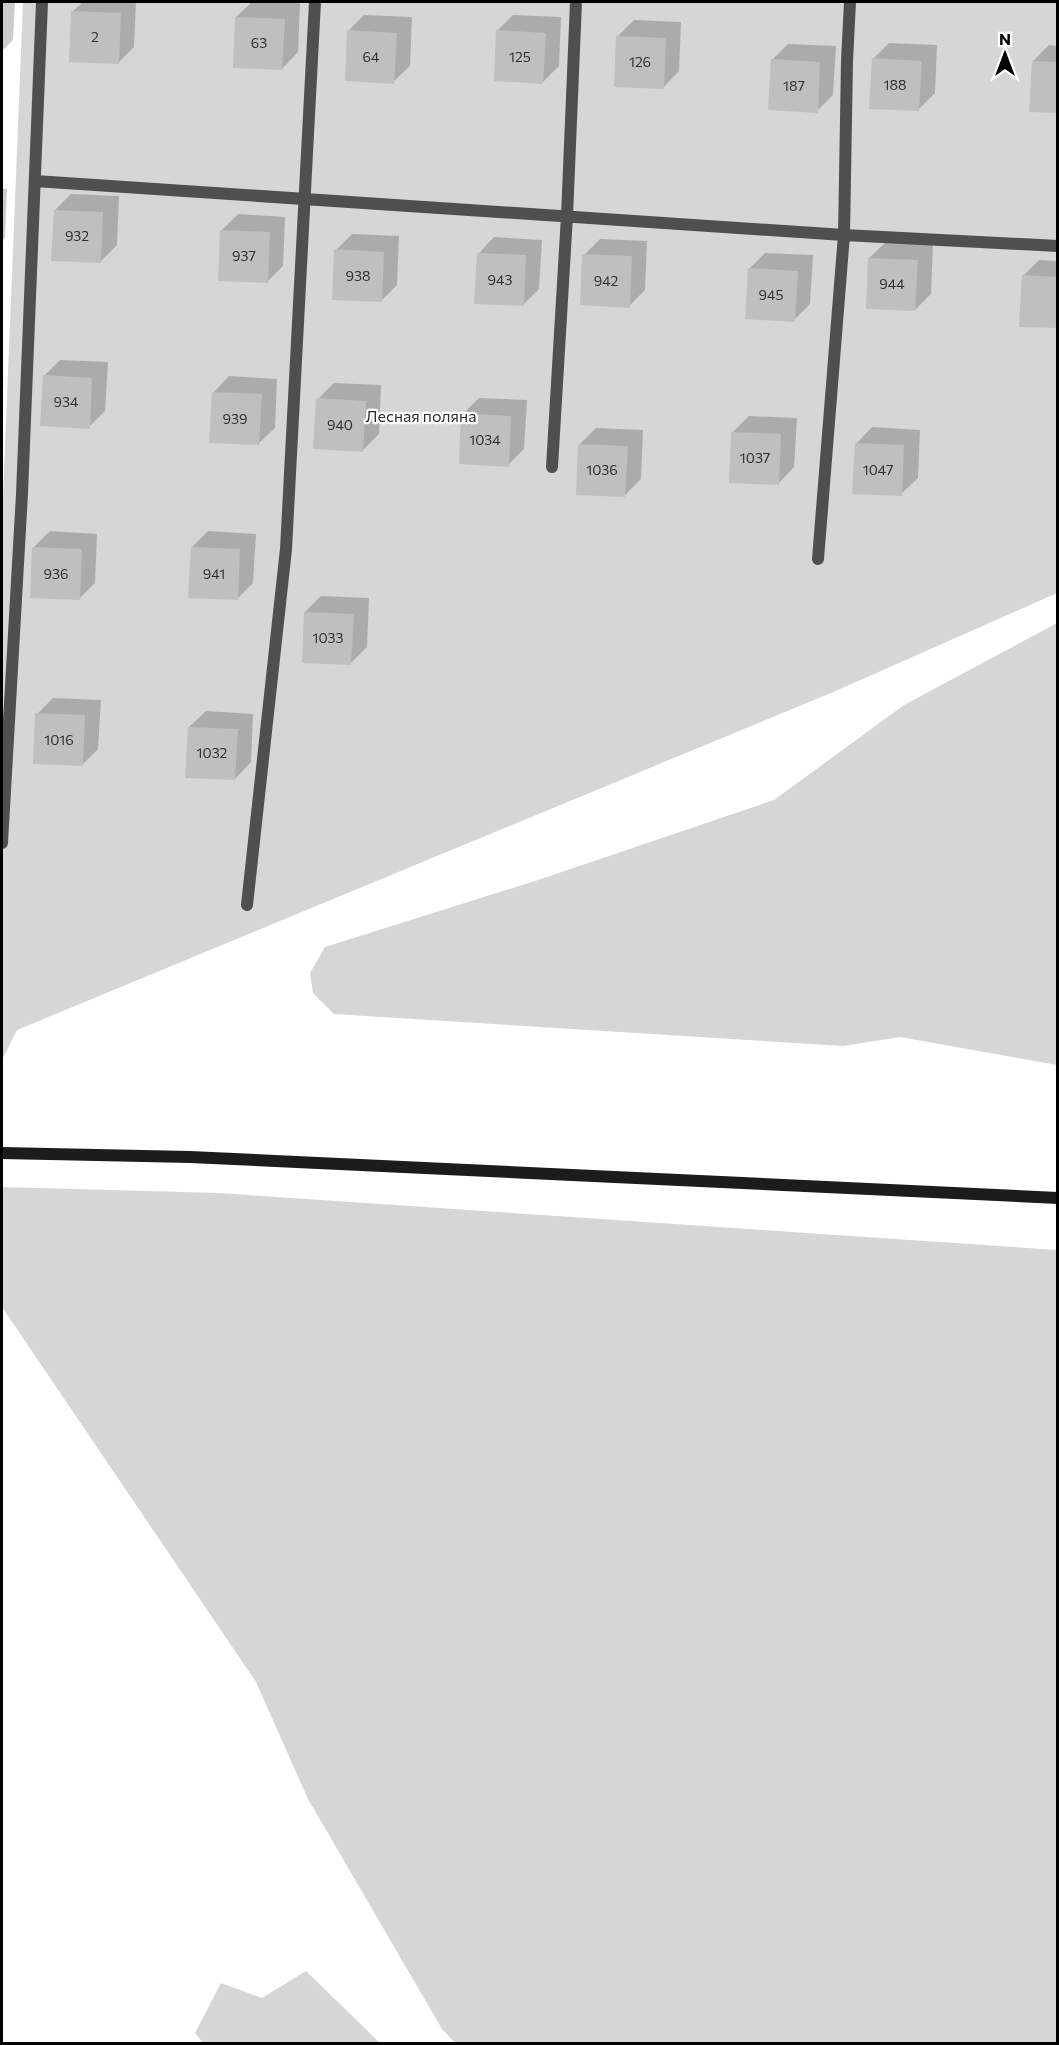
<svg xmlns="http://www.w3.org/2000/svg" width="1059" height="2045" viewBox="0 0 1059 2045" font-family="Commissioner,sans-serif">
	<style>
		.green { fill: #d6d6d6 }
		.shadow { fill: #0003 }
		.building { fill: #bfbfbf }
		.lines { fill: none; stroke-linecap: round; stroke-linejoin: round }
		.street { stroke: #4f4f4f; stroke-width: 12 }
		.secondary { stroke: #1c1c1c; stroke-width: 12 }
		.labels { text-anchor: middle; stroke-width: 4.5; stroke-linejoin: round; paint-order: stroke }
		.number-label { font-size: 14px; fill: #303030 }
		.park-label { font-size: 16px; fill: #2d2d2d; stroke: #fff }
	</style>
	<rect width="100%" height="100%" fill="#fff"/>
	<!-- green -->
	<path class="green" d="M23 2H1057V593L838 690 17 1030 2 1060V521Z
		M1057 623V1065L900 1037 843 1046 334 1014 313 993 310 973 325 947 535 881 774 800 904 705Z
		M2 1187 219 1193 1057 1250V2043H455L442 2029 308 1799 256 1682 2 1307Z
		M306 1971 380 2043H203L195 2033 221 1983 262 1998Z"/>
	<!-- shadow -->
	<path class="shadow" d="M2 2H15L13 40 2 51Z
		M83 2H136L134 47 118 63 73 11Z
		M252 2 300 3 298 52 282 69 236 17Z
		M364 15 412 17 410 66 393 82 348 31Z
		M513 15 561 17 559 66 543 82 497 31Z
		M634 20 681 22 679 71 663 88 618 36Z
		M889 43 937 45 935 93 918 110 873 59Z
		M788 44 836 46 833 95 817 111 772 60Z
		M1049 45 1058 46V111L1033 61Z
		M2 189H7L5 238 2 241Z
		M71 194 119 196 117 245 101 261 55 210Z
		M238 214 285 217 283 266 267 282 222 230Z
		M352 234 399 236 397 285 381 301 336 250Z
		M494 237 542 240 539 289 523 305 478 254Z
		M600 239 647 241 645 290 629 306 584 255Z
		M886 242 933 245 931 294 915 310 869 258Z
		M765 253 813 255 810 304 794 320 749 269Z
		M1039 260 1058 261V327L1023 276Z
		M60 360 108 362 105 411 89 427 44 376Z
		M229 376 277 379 275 428 258 444 213 393Z
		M334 383 381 385 379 434 363 450 318 399Z
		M479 398 527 400 524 449 508 465 463 414Z
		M749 416 797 418 794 467 778 484 733 432Z
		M872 427 920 430 918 478 901 494 856 444Z
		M596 428 643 430 641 479 625 495 580 444Z
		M50 531 97 534 95 583 79 599 34 547Z
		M208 531 256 534 253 583 237 599 192 547Z
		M321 596 369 598 367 647 351 663 305 612Z
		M53 698 101 700 98 749 82 765 37 714Z
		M206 711 253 714 251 762 235 779 189 727Z"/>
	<!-- building -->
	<path class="building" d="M71 11 121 13 119 64 69 62Z
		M235 17 285 19 282 70 233 68Z
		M347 30 397 33 394 84 345 81Z
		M496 30 546 33 543 84 494 81Z
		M616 36 666 38 664 89 614 87Z
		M872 58 922 61 919 111 869 109Z
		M771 59 820 62 818 113 768 110Z
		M1032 61 1058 62V113L1029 112Z
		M54 210 103 212 101 263 51 261Z
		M220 230 270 232 268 283 218 281Z
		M334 249 384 252 382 302 332 300Z
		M477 253 526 255 524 306 474 304Z
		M582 254 632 256 630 308 580 305Z
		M868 258 918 260 915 311 866 309Z
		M748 268 798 271 795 322 745 319Z
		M1022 275 1058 277V328L1019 327Z
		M43 375 92 378 90 429 40 426Z
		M212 392 262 394 259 445 209 443Z
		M316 398 366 401 363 452 313 449Z
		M461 413 511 416 509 467 459 464Z
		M731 432 781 434 779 485 729 483Z
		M855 443 904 445 902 496 852 494Z
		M578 444 628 446 625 497 576 495Z
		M32 547 82 549 80 600 30 598Z
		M191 547 240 549 238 600 188 598Z
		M304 612 354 614 351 665 302 663Z
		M35 713 85 715 83 766 33 764Z
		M188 727 238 729 235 780 185 778Z"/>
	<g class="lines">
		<!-- street -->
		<path class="street" d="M35 181 844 235 1058 246
			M552 467 567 216 576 2
			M818 559 844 235 847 61 850 2
			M2 843 22 494 42 2
			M247 905 286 549 315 2"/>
		<!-- secondary -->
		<path class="secondary" d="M2 1153 190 1157 1058 1198"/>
	</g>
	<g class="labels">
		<!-- number labels -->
		<g class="number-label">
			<text x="95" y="42">2</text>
			<text x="259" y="48">63</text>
			<text x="371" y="62">64</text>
			<text x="520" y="62">125</text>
			<text x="640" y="67">126</text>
			<text x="895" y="90">188</text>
			<text x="794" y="91">187</text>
			<text x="77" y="241">932</text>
			<text x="244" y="261">937</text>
			<text x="358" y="281">938</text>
			<text x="500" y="285">943</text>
			<text x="606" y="286">942</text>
			<text x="892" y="289">944</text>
			<text x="771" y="300">945</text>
			<text x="66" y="407">934</text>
			<text x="235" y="424">939</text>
			<text x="340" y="430">940</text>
			<text x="485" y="445">1034</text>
			<text x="755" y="463">1037</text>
			<text x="602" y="475">1036</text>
			<text x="878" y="475">1047</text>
			<text x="56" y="579">936</text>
			<text x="214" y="579">941</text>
			<text x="328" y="643">1033</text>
			<text x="59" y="745">1016</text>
			<text x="212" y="758">1032</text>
		</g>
		<!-- park labels -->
		<g class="park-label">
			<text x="421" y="422">Лесная поляна</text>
		</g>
	</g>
	<!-- border -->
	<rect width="1059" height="2045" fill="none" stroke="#000000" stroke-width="6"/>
	<!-- north arrow -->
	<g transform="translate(1005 54)" stroke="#ffffff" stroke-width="4.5" paint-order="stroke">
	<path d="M0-4.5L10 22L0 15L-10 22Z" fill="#000000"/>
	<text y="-9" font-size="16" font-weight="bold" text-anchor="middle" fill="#000000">N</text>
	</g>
</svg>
